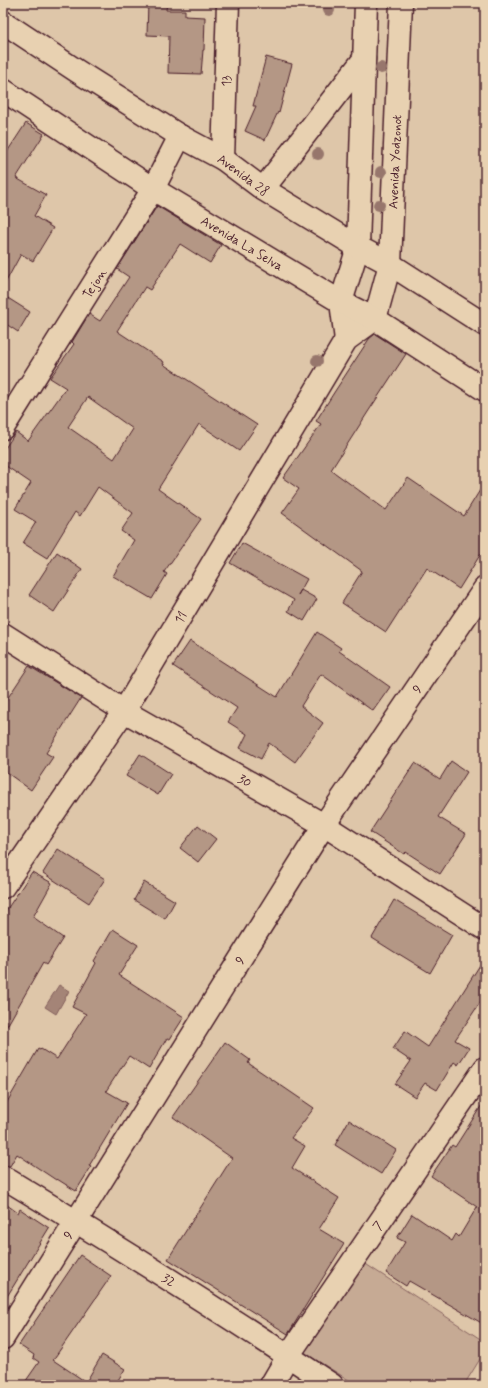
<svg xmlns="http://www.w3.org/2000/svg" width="488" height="1388" viewBox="0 0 488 1388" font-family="Mynerve,sans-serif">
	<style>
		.green { fill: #c6aa94; stroke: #886460 }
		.water { fill: #a48477; stroke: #805c59 }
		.building { fill: #b49785; stroke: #4a1f2b; fill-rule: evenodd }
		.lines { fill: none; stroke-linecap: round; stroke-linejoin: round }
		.minor-casing { stroke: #4a1f2b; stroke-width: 25 }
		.tertiary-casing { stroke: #4a1f2b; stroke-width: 25 }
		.minor { stroke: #e8d1b1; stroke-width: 22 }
		.tertiary { stroke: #e8d1b1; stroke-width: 22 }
		.tree { fill: #97766c }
		.labels { text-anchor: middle; stroke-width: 4; stroke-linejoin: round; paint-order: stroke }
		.street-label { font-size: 13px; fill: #4a1f2b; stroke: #e8d1b1 }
	</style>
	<rect width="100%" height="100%" fill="#dec6a9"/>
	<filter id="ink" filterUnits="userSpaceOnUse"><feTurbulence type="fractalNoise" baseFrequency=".025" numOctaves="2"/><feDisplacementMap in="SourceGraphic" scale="8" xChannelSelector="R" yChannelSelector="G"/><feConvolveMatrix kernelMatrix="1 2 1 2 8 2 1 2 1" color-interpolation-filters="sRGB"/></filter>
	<g filter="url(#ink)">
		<!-- green -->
		<path class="green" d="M361 1261 485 1342V1351L464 1385H357L303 1352Z"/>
		<!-- water -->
		<path class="water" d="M59 985 69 991 56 1014 45 1007Z"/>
		<!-- building -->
		<path class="building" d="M148 3H167L166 10H185V16L205 17 204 50H203L201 74 168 73 169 36 147 35Z
			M266 57 292 64 279 113 278 112 265 140 245 131 256 106H253Z
			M26 123 44 134 16 178 46 195 34 216 53 228 33 261 21 254 3 287V158Z
			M157 206 221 245 210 263 180 244 150 290 145 287 117 331 164 362 163 364 257 425 239 451 199 424 158 489 201 519 164 572 167 574 152 599 113 576 134 540 121 531 133 513 98 487 80 516 75 512 47 558 23 543 36 522 15 509 31 483 3 464V451L16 432 28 441 66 388 50 378 74 344 72 342 89 314 100 321 129 277 117 269ZM88 397 133 429 114 459 68 427Z
			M3 295 30 312 18 332 3 322Z
			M375 334 406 354 368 412 331 470 386 510 408 478 464 516 485 482V547L459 589 427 568 386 632 342 603 362 571 282 513 299 489 283 478 321 424 316 421 335 391 369 339Z
			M242 543 307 579 298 595 301 590 317 599 304 621 288 611 294 600 230 563Z
			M57 552 82 569 54 612 29 595Z
			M317 632 341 648 339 651 390 687 373 711 321 674 301 706 323 723 295 762 269 743 261 759 240 748 247 734 228 722 237 708 173 666 190 641 277 697Z
			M29 666 81 698 46 753 53 757 31 790 3 770V705Z
			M140 754 171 774 158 795 126 776Z
			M451 761 467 772 438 817 466 834 440 874 406 852 404 854 370 832 415 763 440 779Z
			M198 825 216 839 198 862 180 848Z
			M58 849 105 879 89 903 43 873Z
			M32 872 52 883 33 917 63 938 46 965 43 963 3 1033V915Z
			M144 882 175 901 165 919 134 900Z
			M394 900 452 935 430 973 399 954V955L372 938Z
			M113 929 138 945 119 975 184 1017 170 1039 167 1038 149 1069 129 1056 106 1091 127 1103 89 1166 91 1167 76 1191 57 1179 56 1180 17 1154 10 1166 3 1165V1109L38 1049 40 1050 41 1049 57 1059 86 1014 72 1007 96 963 94 961Z
			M485 957V995L455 1040 469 1048 458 1065 454 1062 437 1090 425 1083 415 1097 395 1084 411 1061 393 1049 405 1031 428 1047Z
			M225 1042 250 1060 248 1063 314 1108 291 1138 305 1146 292 1168 339 1198 319 1229 344 1244 288 1334 168 1259 232 1158 173 1117Z
			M485 1100V1325L409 1281 406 1286 386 1273 405 1242 397 1238 412 1214 452 1241 456 1234 459 1237 477 1207 431 1176 452 1145 455 1147Z
			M349 1120 396 1150 381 1174 335 1145Z
			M3 1202 18 1213 20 1209 49 1228 3 1303Z
			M80 1255 111 1276 53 1360 86 1382 102 1355 125 1369 115 1385H23L39 1362 33 1358 34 1355 19 1345Z"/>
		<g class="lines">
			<defs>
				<g id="minor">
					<path id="s1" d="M223 159 228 3"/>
					<path d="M263 189 364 59"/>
					<path d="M346 340 341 302 358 247 366 3"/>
					<path id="s2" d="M3 428 153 189 180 136"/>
					<path id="s3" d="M3 634 124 711 324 825 485 929"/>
					<path id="s4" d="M3 887 124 711 346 340 375 319 390 264 401 3"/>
					<path id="s5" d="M3 1177C114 1244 224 1313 332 1385"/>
					<path id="s6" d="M3 1338 324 825 485 588"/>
					<path id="s7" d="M271 1385 288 1356 485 1068"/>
				</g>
				<g id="tertiary">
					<path id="s8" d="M3 22 77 71 180 136 223 159 263 189 358 247 390 264 485 325"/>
					<path id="s9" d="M3 90 153 189 341 302 375 319 485 390"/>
				</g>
			</defs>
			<!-- minor casing -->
			<use href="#minor" class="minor-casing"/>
			<!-- tertiary casing -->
			<use href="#tertiary" class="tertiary-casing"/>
			<!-- minor -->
			<use href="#minor" class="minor"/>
			<!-- tertiary -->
			<use href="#tertiary" class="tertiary"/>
		</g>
		<!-- trees -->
		<g class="tree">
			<circle cx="329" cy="10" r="6"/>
			<circle cx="381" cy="68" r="6"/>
			<circle cx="318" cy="154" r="6"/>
			<circle cx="381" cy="172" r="6"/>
			<circle cx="379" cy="205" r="6"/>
			<circle cx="317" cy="361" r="6"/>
		</g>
	</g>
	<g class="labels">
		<!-- street labels -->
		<g class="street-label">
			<text dy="5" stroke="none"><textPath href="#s1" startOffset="78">13</textPath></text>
			<text dy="5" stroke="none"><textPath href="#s4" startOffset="841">Avenida Yodzonot</textPath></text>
			<text dy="5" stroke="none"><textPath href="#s8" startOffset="285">Avenida 28</textPath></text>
			<text dy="5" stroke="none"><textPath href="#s9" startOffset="284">Avenida La Selva</textPath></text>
			<text dy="5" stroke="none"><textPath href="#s2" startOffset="171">Tejon</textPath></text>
			<text dy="5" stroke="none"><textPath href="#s4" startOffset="323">11</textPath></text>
			<text dy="5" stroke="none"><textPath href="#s6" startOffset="770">9</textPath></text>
			<text dy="5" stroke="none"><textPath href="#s3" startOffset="283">30</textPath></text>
			<text dy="5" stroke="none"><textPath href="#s6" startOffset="446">9</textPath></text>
			<text dy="5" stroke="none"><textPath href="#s7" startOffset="192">7</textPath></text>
			<text dy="5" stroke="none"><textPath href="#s6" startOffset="122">9</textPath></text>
			<text dy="5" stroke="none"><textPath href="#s5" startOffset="195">32</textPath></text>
		</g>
	</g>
	<!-- margin -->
	<rect width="488" height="1388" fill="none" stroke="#e8d1b1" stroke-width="16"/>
	<rect x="8" y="8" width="472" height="1372" fill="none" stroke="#4a1f2b" stroke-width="1.5" filter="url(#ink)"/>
</svg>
